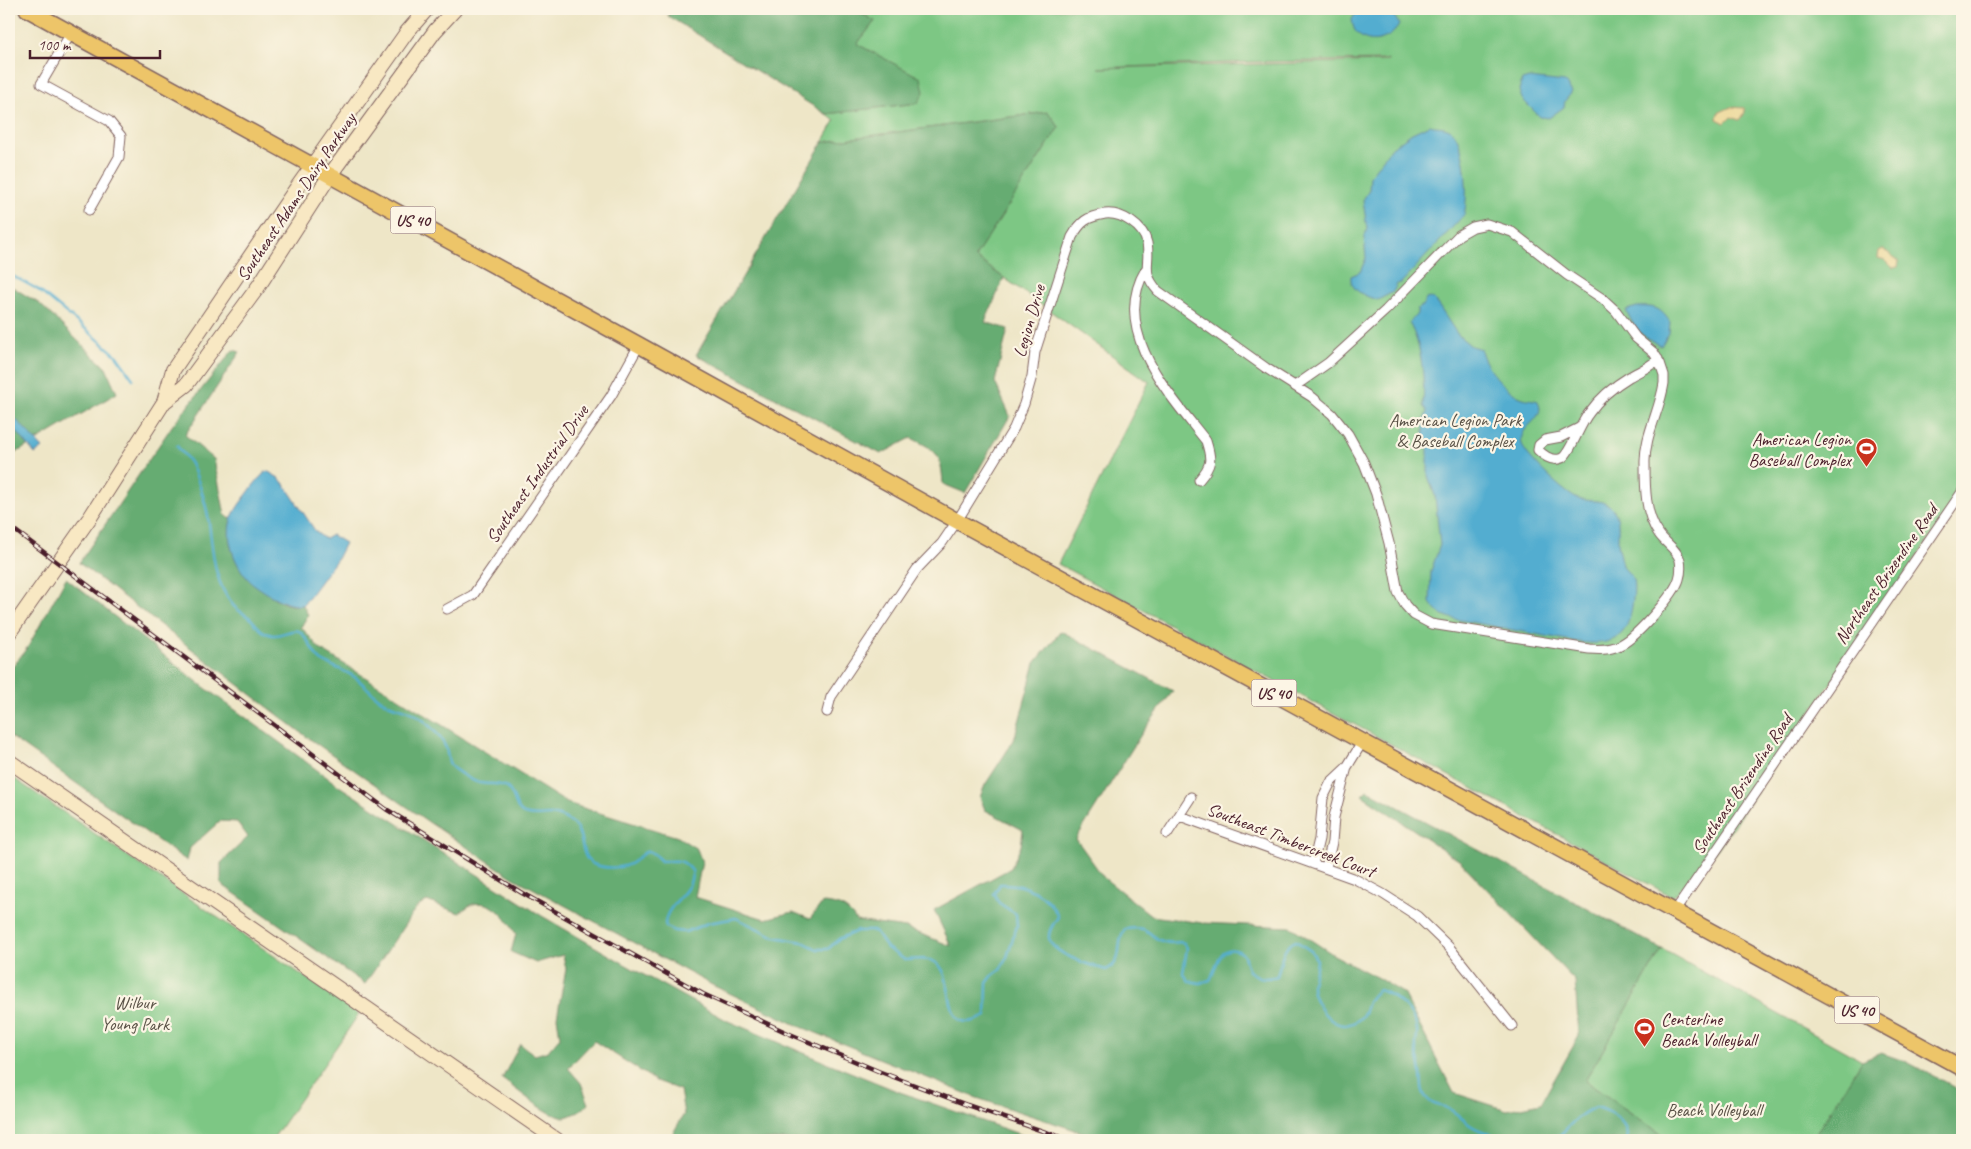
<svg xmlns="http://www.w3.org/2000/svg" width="1971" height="1149" viewBox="0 0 1971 1149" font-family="Caveat,sans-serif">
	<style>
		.green { fill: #7dc784; stroke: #647358; fill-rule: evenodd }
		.forest { fill: #66ac72; stroke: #58664e }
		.sand { fill: #eeda9e; stroke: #9c7c64 }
		.water { fill: #52add0; stroke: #4e667e }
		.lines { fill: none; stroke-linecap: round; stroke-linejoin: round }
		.stream { stroke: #52add0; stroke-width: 2.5 }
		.minor-casing { stroke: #836562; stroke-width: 11 }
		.secondary-casing { stroke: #836562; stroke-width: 16 }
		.primary-casing { stroke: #836562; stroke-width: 18 }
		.minor { stroke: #fff; stroke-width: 9 }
		.secondary { stroke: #f8e8c3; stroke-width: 14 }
		.primary { stroke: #edc569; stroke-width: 15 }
		.rail-casing { stroke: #4a1f2b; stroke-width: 4.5 }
		.rail { stroke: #fcf5e5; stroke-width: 2.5; stroke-dasharray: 8; stroke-linecap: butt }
		.labels { text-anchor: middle; stroke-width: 4.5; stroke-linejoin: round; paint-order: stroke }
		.shield { fill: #fcf5e5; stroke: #7f5f63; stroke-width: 1 }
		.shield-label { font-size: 16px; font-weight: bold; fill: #4a1f2b }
		.street-label { font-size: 18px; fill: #4a1f2b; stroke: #fcf5e5 }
		.park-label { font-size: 18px; fill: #595146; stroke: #fcf5e5 }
		.poi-label { font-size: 18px; fill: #4a1f2b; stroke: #fcf5e5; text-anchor: end }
	</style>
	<rect width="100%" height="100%" fill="#fcf5e5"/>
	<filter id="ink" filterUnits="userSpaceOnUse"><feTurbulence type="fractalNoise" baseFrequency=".02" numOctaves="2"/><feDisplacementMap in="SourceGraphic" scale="10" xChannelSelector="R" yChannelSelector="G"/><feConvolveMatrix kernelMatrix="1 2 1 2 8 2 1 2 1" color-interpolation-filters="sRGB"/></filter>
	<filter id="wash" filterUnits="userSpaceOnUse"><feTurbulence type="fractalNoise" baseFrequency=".0096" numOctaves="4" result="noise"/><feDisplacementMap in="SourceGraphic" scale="20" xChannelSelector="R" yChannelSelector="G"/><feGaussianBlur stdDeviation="1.12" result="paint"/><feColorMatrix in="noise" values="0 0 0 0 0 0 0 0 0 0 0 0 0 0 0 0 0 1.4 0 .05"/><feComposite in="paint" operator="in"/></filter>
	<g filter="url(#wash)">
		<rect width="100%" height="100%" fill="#eee6c7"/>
		<!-- green -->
		<path class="green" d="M853 9H1962V491L1717 850 1673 897 1058 564 1149 382 975 257 1059 127 1048 112 823 142 835 121 826 114 918 103 920 78 857 44 875 21ZM1388 60V61L1098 68 1252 62Z
			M9 775 359 1014 272 1140H9Z
			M1662 949 1862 1061 1812 1140H1674L1667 1138 1585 1081Z"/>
		<!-- forest -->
		<path class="forest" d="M669 9H853L875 21 857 44 921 78 924 92 918 103 826 114 668 16Z
			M1048 112 1059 127 975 257 1004 278 985 322 1008 329 995 382 1010 416 965 493 943 484C941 454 938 451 911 438L881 454 696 355 823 142Z
			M9 285 40 304 106 368 117 393 9 457Z
			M233 350 240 352 185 435 214 459 225 515 231 519C230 529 229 540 232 550 234 556 240 561 244 566 258 583 277 610 303 605L308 615 301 627 320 649 567 803 678 837 697 849 702 862 695 897 765 919 793 912 810 919 822 903C837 904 848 907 856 921L906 928 951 946 934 910 1011 868 1021 846 1023 830 985 810 980 797 985 785 1014 740 1035 663 1061 631 1173 691 1142 733 1076 839 1104 878 1152 916 1203 923 1291 927 1334 955 1378 978 1403 993 1454 1093 1507 1110 1541 1103 1579 1036 1575 981 1460 861 1362 795 1367 790 1662 949 1585 1081 1667 1138 1674 1140H1106L977 1098 799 1026 712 985 512 877 430 823 307 737 79 563 172 426Z
			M66 578 204 687 339 786 542 916 635 970 728 1021 811 1056 897 1091 1036 1140H669L684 1114 680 1090 656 1081 594 1041 568 1068 581 1083 589 1104C582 1109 574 1115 565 1117 552 1120 514 1087 502 1079L520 1044 535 1055 548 1051 560 1037 557 1017 566 969 563 955 536 963 511 952 516 934C507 919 494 899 473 904 468 906 463 910 459 913L427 901 416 908 365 984 221 884V863L248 837 237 822 220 821 190 848 187 861 9 736V672L29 645Z
			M1881 1053 1907 1062 1962 1091V1140H1812L1862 1061Z"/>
		<!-- sand -->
		<path class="sand" d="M1731 107 1744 108 1745 112 1741 119 1739 120 1731 117 1725 123 1717 119 1718 113Z
			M1883 249 1899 261 1898 267 1893 268 1885 260 1878 258 1879 251Z"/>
		<!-- water -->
		<path class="water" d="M1359 9C1374 8 1393 7 1399 25 1387 47 1353 46 1352 19Z
			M1529 78 1565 82 1572 92 1565 101 1564 107 1549 118 1540 117 1522 99 1519 90 1522 80Z
			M1429 125C1436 127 1446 125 1452 131 1466 144 1469 197 1464 215L1401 283 1397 284 1393 292 1378 300C1366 297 1349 290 1351 276L1360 272 1366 258 1364 238 1367 229 1363 200 1369 190 1370 176 1392 147 1412 133Z
			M1430 298 1434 299 1458 335 1471 346 1481 349C1482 364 1508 394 1523 398 1528 400 1533 399 1538 401 1548 422 1514 425 1523 447 1529 459 1565 494 1578 499 1588 502 1605 498 1613 509 1622 521 1616 536 1619 549 1621 555 1622 563 1624 568 1627 572 1632 575 1633 580 1635 588 1633 599 1632 607 1627 641 1609 646 1578 642L1454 619 1440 614 1430 603 1431 571 1440 545 1435 496 1428 476V445L1424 434V422L1427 411 1423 406C1425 382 1422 344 1409 323L1417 314V309L1423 305 1426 299Z
			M1637 307C1654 306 1660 307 1670 322L1669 333 1661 346C1640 335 1636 331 1626 310Z
			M9 412 43 448 35 454 9 422Z
			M267 471 279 478 285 485 316 532 325 539 332 535 345 543 337 559 303 605C291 607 279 600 268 594 261 589 252 584 247 578 234 563 224 536 232 517 236 508 241 502 247 494 253 486 258 478 267 471Z"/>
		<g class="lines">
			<!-- stream -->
			<path class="stream" d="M9 274 37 289 87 330 116 355 133 379
				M177 446C181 452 188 458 191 464 197 476 204 498 207 511 213 542 211 578 232 604 237 611 244 613 250 618 257 625 262 634 273 635 281 636 293 628 299 631 308 636 312 654 322 661 333 667 345 670 356 678 366 686 376 698 388 704 397 708 407 709 416 715 427 722 441 736 446 748 448 755 447 764 454 769 461 774 471 781 480 783 488 785 498 782 506 787 516 793 513 809 524 814 543 821 552 806 574 825 585 835 579 857 593 864 604 869 624 869 633 862 639 858 640 854 648 851L654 854 661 861C677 862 681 856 693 872 691 877 691 883 688 887 681 899 661 913 666 927L674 931 685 932 708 923 736 918 775 937 803 942 817 949H828L839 939 857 931H875L887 948 905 960C915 960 926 957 935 962 959 975 937 1042 986 1016L987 983 993 975 1000 970 1007 957 1017 926 1016 914 999 903 994 894 1000 884C1024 883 1049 894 1058 917 1054 923 1048 930 1049 938 1051 954 1092 966 1106 970 1126 961 1114 944 1125 929 1155 925 1145 937 1165 942 1172 944 1178 941 1184 943L1187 948 1183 973 1189 981 1200 983 1210 980C1216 970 1218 946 1235 950 1239 951 1242 952 1244 956 1246 961 1246 966 1249 971 1259 978 1265 980 1277 976 1281 964 1282 945 1296 941L1311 951 1317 960C1317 969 1312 977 1312 986 1312 992 1315 999 1318 1004 1327 1020 1341 1032 1358 1020 1369 1013 1363 1000 1379 990 1395 995 1415 1012 1417 1030 1418 1036 1415 1042 1416 1049 1417 1057 1421 1066 1421 1075 1422 1084 1421 1093 1428 1100 1433 1106 1442 1105 1449 1109 1457 1113 1463 1120 1470 1125 1482 1133 1496 1135 1509 1140
				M1554 1140C1568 1129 1579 1112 1597 1107 1616 1114 1625 1119 1628 1140"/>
		</g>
	</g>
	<g filter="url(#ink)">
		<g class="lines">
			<defs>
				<path id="minor" d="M71 33 41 84 109 121 121 136 119 157 89 210
					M1146 269C1109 330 1170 395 1206 441 1212 460 1212 465 1199 480
					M1579 428 1561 437 1545 440 1539 445 1538 450C1544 456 1553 462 1562 458 1570 454 1581 422 1589 413 1599 399 1614 386 1629 377 1639 371 1649 368 1658 359
					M447 609 473 595 611 396 639 345
					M827 712 831 697 917 569 942 543 957 521 1014 428 1024 404 1032 376 1035 352 1072 237C1081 221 1087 217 1105 214 1122 212 1144 227 1147 243 1151 264 1140 271 1158 291L1266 368 1312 397 1332 414 1348 434 1364 463 1376 494 1389 543 1398 592 1405 605 1414 615 1431 624 1589 649C1601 650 1612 650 1622 644 1636 637 1675 594 1679 579 1681 573 1681 566 1680 560 1677 549 1665 543 1659 534 1645 515 1645 487 1645 464 1644 436 1660 411 1664 383V375L1660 363 1654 353 1636 338 1616 311 1603 299 1567 275 1512 232 1487 224 1473 227 1459 235 1386 310 1328 363 1295 386
					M1180 816 1355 879 1383 894 1417 916 1449 947 1512 1026
					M1167 834 1191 797
					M1313 864 1319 839 1323 798 1331 782 1347 767 1363 741
					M1326 868 1332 842 1334 817 1347 767
					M1675 911 1962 492"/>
				<path id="secondary" d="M164 402 186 385 258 287 330 175 435 31 455 9
					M9 633 91 516 164 402 173 370 298 186 407 32 427 9
					M9 761 557 1140"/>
				<path id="primary" d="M27 9 639 345 957 521 1962 1068"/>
			</defs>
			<!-- minor casing -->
			<use href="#minor" class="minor-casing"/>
			<!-- secondary casing -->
			<use href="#secondary" class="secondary-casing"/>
			<!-- primary casing -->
			<use href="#primary" class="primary-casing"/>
			<!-- minor -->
			<use href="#minor" class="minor"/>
			<!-- secondary -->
			<use href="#secondary" class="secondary"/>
			<!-- primary -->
			<use href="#primary" class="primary"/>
			<defs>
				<path id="rail" d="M9 526 386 809 522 893 703 994 790 1034 878 1071 967 1105 1069 1140"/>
			</defs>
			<!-- rail casing -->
			<use href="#rail" class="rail-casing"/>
			<!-- rail -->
			<use href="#rail" class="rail"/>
		</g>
	</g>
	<!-- icons -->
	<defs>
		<symbol id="stadium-pin" viewBox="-11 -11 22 30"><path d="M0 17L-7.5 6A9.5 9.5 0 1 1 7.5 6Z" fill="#c8321e" stroke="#fcf5e5"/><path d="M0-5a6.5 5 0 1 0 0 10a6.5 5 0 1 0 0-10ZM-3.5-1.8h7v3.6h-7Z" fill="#fff"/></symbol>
	</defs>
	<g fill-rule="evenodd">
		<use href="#stadium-pin" x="1854" y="436" width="25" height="34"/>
		<use href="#stadium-pin" x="1632" y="1016" width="25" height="34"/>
	</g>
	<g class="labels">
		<!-- shield labels -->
		<g class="shield">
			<rect x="390.5" y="206.5" width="45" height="27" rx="4"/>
			<rect x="1251.5" y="679.5" width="45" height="27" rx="4"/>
			<rect x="1834.5" y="996.5" width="45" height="27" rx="4"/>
		</g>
		<g class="shield-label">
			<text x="413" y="226">US 40</text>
			<text x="1274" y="699">US 40</text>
			<text x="1857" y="1016">US 40</text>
		</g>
		<!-- street labels -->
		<g class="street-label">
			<text transform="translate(296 197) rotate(-56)" y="6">Southeast Adams Dairy Parkway</text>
			<text transform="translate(1029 321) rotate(-74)" y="6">Legion Drive</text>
			<text transform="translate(537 474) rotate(-55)" y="6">Southeast Industrial Drive</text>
			<text transform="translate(1886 574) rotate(-55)" y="6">Northeast Brizendine Road</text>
			<text transform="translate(1742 784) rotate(-56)" y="6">Southeast Brizendine Road</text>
			<text transform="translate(1291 840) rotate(21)" y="6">Southeast Timbercreek Court</text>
		</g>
		<!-- park labels -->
		<g class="park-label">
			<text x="1455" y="426">American Legion Park<tspan x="1455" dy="21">&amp; Baseball Complex</tspan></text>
			<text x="135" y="1009">Wilbur<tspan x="135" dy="21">Young Park</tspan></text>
			<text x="1714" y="1116">Beach Volleyball</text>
		</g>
		<!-- poi labels -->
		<g class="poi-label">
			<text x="1851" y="445">American Legion<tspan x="1851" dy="21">Baseball Complex</tspan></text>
			<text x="1661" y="1025" text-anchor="start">Centerline<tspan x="1661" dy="21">Beach Volleyball</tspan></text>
		</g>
	</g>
	<!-- margin -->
	<rect width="1971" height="1149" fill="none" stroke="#fcf5e5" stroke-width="30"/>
	<!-- scale -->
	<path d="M30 50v8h130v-8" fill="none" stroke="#4a1f2b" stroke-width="2.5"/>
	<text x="38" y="50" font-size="15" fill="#4a1f2b" stroke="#fcf5e5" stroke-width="4" paint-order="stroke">100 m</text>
</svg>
